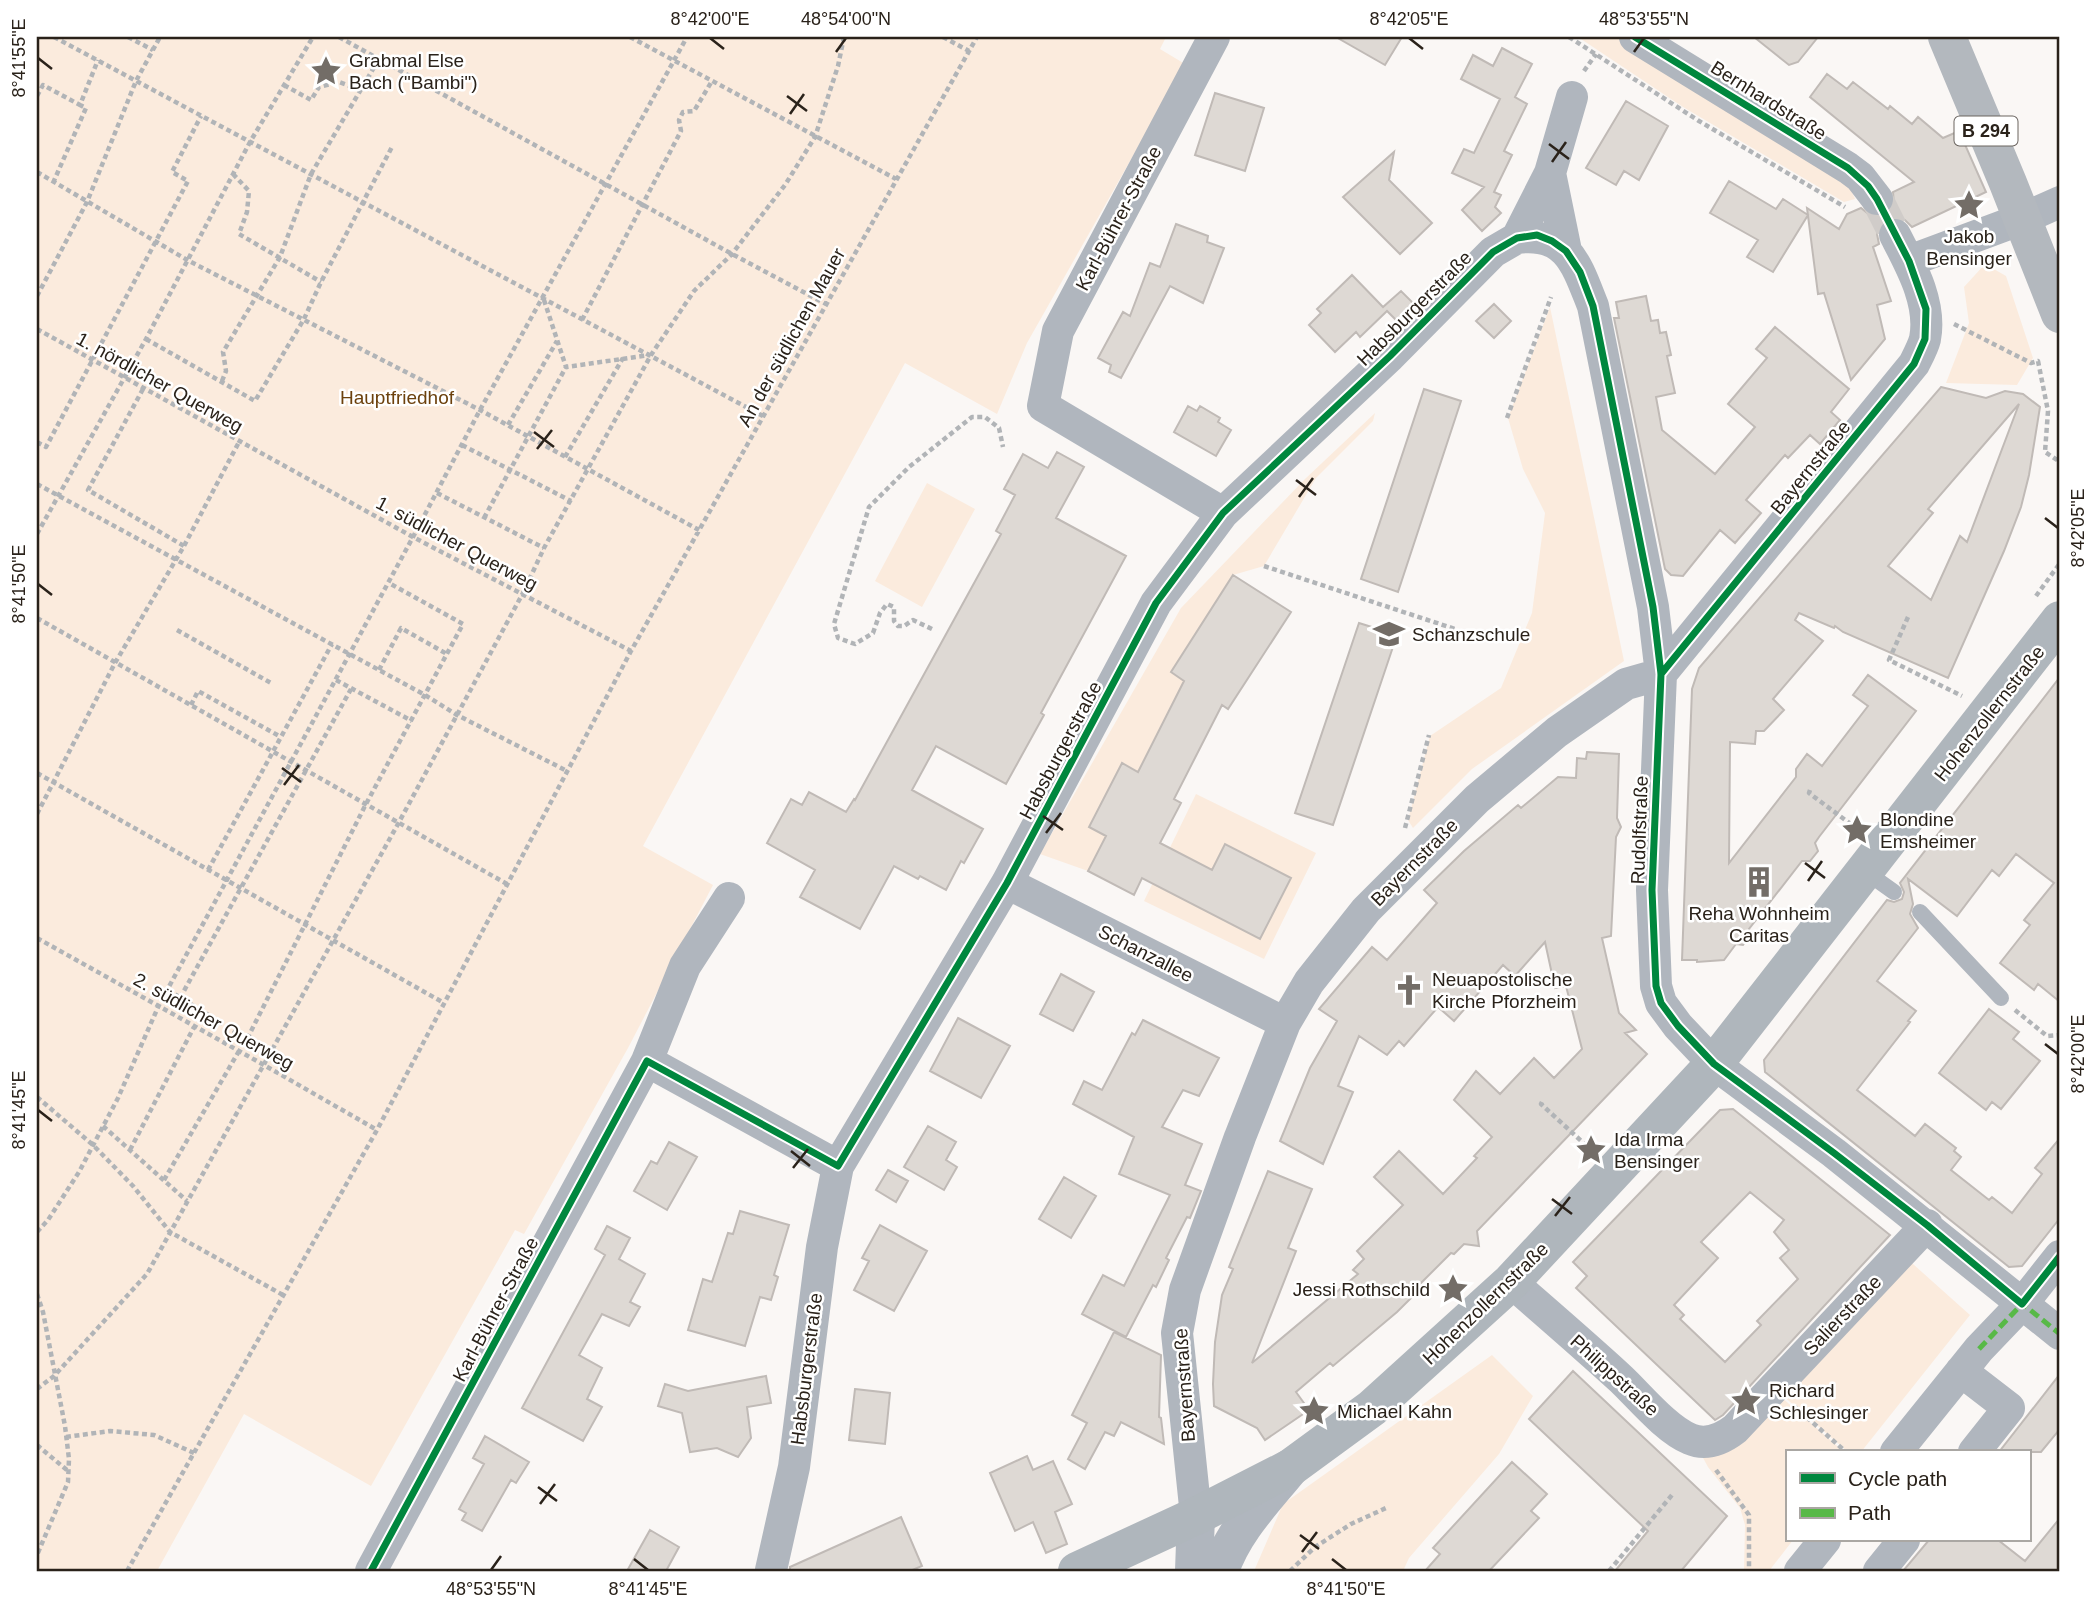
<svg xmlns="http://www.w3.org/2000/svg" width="2097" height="1608" viewBox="0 0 2097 1608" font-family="Helvetica,sans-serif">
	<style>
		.green { fill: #fbebdd }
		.building { fill: #ded9d4; stroke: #c0bab6; stroke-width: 2; fill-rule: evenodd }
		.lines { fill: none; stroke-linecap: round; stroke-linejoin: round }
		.minor-tunnel { stroke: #d0ccc9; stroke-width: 32; stroke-dasharray: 32 16; stroke-linecap: butt }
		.path { stroke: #b1b4b7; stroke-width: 4.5; stroke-dasharray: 5 3.5; stroke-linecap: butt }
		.service { stroke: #b0b6be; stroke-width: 16 }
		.minor { stroke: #b0b6be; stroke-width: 32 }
		.tertiary { stroke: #b0b6be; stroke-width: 38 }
		.secondary { stroke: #afb6bc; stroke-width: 38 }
		.primary { stroke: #b3b8be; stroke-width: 38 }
		.quiet { stroke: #58b947; stroke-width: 5; stroke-dasharray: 10 5; stroke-linecap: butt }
		.cycleway-casing { stroke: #fff; stroke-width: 11 }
		.cycleway { stroke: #00873e; stroke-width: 7 }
		.ticks { fill: none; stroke: #2a221a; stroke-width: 2.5 }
		.labels { text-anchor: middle; stroke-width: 5; stroke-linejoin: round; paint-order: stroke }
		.shield { fill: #fff; stroke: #6a645f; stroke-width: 2 }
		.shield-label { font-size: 18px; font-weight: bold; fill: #2a221a }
		.poi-label { font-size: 19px; fill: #2a221a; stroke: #fff; text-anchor: start }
		.street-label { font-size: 19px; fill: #2a221a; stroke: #fff }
		.park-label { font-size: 19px; fill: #6c410d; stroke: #fff }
		.neatline { fill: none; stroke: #2a221a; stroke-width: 2.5 }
		.ticks-label { font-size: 18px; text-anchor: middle; fill: #2a221a }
	</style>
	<rect width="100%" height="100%" fill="#faf7f5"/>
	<!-- green -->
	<path class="green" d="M37 37H1166L1160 49 1185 64 1027 343 997 414 905 363 643 846 713 885 628 1048 524 1234 515 1230 371 1486 244 1414 157 1571H37Z
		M1578 37H1619L1854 183 1851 190 1855 199 1844 202 1683 107Z
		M1985 264 2006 276 2033 358 2017 385 1946 383 1969 323 1964 287Z
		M1550 307 1624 661 1472 769 1413 828 1408 820 1430 736 1501 688 1532 613 1545 513 1523 469 1508 418Z
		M1375 413 1373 421 1316 478 1264 566 1233 575 1171 672 1190 685 1138 772 1121 764 1089 827 1106 836 1088 871 1040 854 1181 608 1305 479Z
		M927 483 975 509 922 607 875 581Z
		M1196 794 1316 853 1264 959 1144 901Z
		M1904 1256 1970 1315 1861 1452H1848L1775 1389Z
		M1492 1355 1533 1396 1499 1454 1409 1558 1403 1571H1254L1283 1504Z
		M1773 1390 1844 1452H1787V1540H1793L1769 1571H1744L1745 1525 1740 1508 1708 1467 1695 1443Z"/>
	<!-- building -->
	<path class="building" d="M1336 37H1402L1385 65Z
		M1754 37H1818L1798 62 1789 65Z
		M1502 48 1532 64 1515 97 1527 104 1504 151 1512 155 1494 192 1501 195 1495 207 1501 213 1482 231 1462 210 1484 187 1452 173 1464 149 1474 153 1500 99 1461 79 1473 55 1493 66Z
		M1827 74 1847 89 1853 82 1888 109 1890 106 1912 124 1918 117 1943 138 1959 131 1986 192 1912 227 1905 220 1897 217 1887 218 1880 225 1877 234 1879 244 1873 247 1891 301 1877 305 1885 339 1851 380 1824 293 1818 294 1807 208 1839 229 1847 214 1861 208 1871 216 1880 217 1888 214 1894 205 1893 192 1914 182 1810 97Z
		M1215 93 1264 108 1245 171 1195 155Z
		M1626 101 1668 126 1639 180 1624 171 1616 185 1586 168Z
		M1394 152 1389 180 1432 223 1400 254 1343 197Z
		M1729 181 1776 209 1783 199 1808 215 1773 272 1747 257 1758 240 1710 213Z
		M1176 224 1208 236 1207 242 1224 248 1203 303 1170 286 1121 378 1109 372 1111 365 1098 358 1123 312 1130 316 1150 263 1160 267Z
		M1352 275 1383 307 1401 291 1415 305 1398 322 1387 311 1360 337 1356 332 1335 352 1309 325 1321 313 1317 309Z
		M1646 296 1651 321 1658 320 1660 333 1666 332 1671 355 1667 356 1675 393 1656 397 1662 430 1715 474 1755 427 1728 404 1767 358 1756 349 1775 327 1849 389 1831 412 1840 420 1820 444 1810 435 1788 458 1785 455 1746 500 1761 513 1735 543 1720 530 1683 576 1671 575 1665 569 1614 318H1619L1616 302Z
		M1494 304 1511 321 1494 338 1476 321Z
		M1941 387 1986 398 2005 391 2023 394 2040 407 2029 475 2021 507 2004 551 1948 678 1843 632 1835 626 1834 628 1799 613 1795 620 1823 641 1773 699 1784 710 1764 731H1756L1755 744 1730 742 1729 863 1796 777V769L1807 754 1822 766 1868 706 1853 695 1868 675 1916 711 1819 837 1815 843 1818 851 1810 861H1802L1749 929 1751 935 1743 945 1736 944 1724 960 1697 962V960H1682L1692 689 1699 668ZM2019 404 1967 542 1960 536 1931 600 1888 566 1933 513 1928 509Z
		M1424 389 1461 401 1398 592 1361 579Z
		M1188 406 1197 411 1200 406 1220 418 1218 422 1231 430 1216 456 1174 432Z
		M1057 452 1084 467 1056 518 1126 556 1041 713 1044 715 1006 784 936 746 912 790 983 829 964 863 961 861 946 890 920 876 918 879 894 866 860 929 800 897 815 870 767 843 791 799 802 805 809 792 846 812 854 799 855 800 1001 534 996 531 1015 495 1004 489 1023 454 1048 468Z
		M1233 575 1291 612 1228 709 1222 705 1174 799 1181 803 1160 843 1212 870 1225 844 1291 878 1260 939 1142 878 1134 895 1088 871 1106 836 1089 827 1122 763 1138 772 1184 681 1171 672Z
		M1359 623 1397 635 1333 825 1295 813Z
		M2060 677V1002L2038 984 2034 990 2000 963 2030 925 2024 920 2054 883 2016 854 1999 876 1992 870 1957 916 1908 879 1913 904 1910 914 1918 928 1877 981 1916 1011 1908 1021 1910 1022 1857 1090 1915 1136 1925 1124 1956 1148 1954 1151 1961 1157 1951 1170 1989 1200 1992 1197 2012 1213 2042 1174 2035 1168 2060 1138V1218L2022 1266 2009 1267 1765 1072 1764 1060 1887 900 1894 902 1902 899 1904 892 1900 883Z
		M1587 752 1619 754 1617 818 1621 827 1616 837 1611 936 1602 938 1619 1013 1636 1030 1625 1033 1647 1054 1477 1231 1479 1246 1464 1244 1454 1254 1451 1253 1417 1287 1419 1290 1397 1312 1333 1366 1330 1363 1296 1392 1309 1410 1265 1440 1257 1428 1214 1406 1213 1384 1215 1342 1222 1295 1233 1269 1229 1267 1268 1171 1312 1189 1288 1248 1296 1251 1252 1363 1358 1274 1353 1270 1364 1259 1357 1251 1403 1205 1374 1177 1399 1151 1443 1194 1477 1158 1474 1156 1492 1137 1454 1100 1476 1071 1500 1094 1534 1058 1554 1078 1582 1049 1566 986 1555 988 1545 942 1515 976 1503 965 1454 1021 1438 1007 1404 1046 1399 1041 1387 1055 1359 1036 1338 1086 1353 1092 1323 1164 1280 1141 1310 1068 1337 1021 1319 1009 1372 947 1387 960 1437 903 1424 890 1464 851 1518 805 1521 808 1558 777 1576 778 1577 758 1586 759Z
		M1061 974 1094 992 1073 1031 1040 1014Z
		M1989 1009 2019 1032 2013 1039 2040 1061 2001 1109 1992 1102 1986 1110 1939 1073Z
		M958 1018 1010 1046 981 1098 930 1071Z
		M1143 1020 1219 1058 1199 1096 1183 1090 1162 1127 1202 1144 1185 1185 1201 1191 1190 1218 1187 1217 1166 1258 1169 1260 1156 1287 1153 1285 1126 1337 1082 1314 1103 1275 1124 1286 1170 1195 1119 1174 1134 1137 1073 1104 1084 1081 1102 1090 1132 1033 1135 1035Z
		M1733 1109 1890 1235 1723 1415 1715 1420 1576 1288 1587 1276 1573 1262 1720 1110ZM1750 1192 1784 1220 1774 1232 1789 1250 1780 1258 1798 1279 1757 1321 1761 1325 1725 1362 1680 1319 1684 1315 1674 1305 1718 1258 1701 1242Z
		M928 1126 956 1142 946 1160 957 1167 944 1190 904 1167Z
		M669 1142 697 1157 667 1210 634 1191 651 1161 657 1164Z
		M888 1170 908 1181 896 1202 876 1190Z
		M1064 1177 1096 1196 1071 1238 1039 1219Z
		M740 1211 789 1225 774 1275 778 1277 771 1300 760 1297 745 1346 688 1330 703 1279 712 1282 728 1233 733 1234Z
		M880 1225 927 1251 894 1311 854 1290 869 1261 862 1258Z
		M607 1226 630 1238 619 1259 645 1274 630 1302 640 1307 629 1326 602 1314 579 1355 602 1368 587 1399 602 1407 583 1441 522 1408 605 1255 595 1249Z
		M1114 1332 1161 1355 1159 1417 1161 1418 1164 1444 1121 1422 1114 1436 1105 1432 1085 1469 1068 1459 1087 1423 1072 1415Z
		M1573 1371 1727 1516 1681 1571H1615L1648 1531 1529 1419Z
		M2060 1374V1429L2041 1452H1999Z
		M766 1376 771 1403 747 1407 751 1438 738 1457 717 1448 690 1452 682 1413 658 1406 665 1384 688 1391Z
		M855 1389 890 1393 885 1444 849 1440Z
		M485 1436 529 1462 516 1483 511 1480 482 1531 462 1520 466 1513 459 1509 484 1464 473 1458Z
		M1027 1456 1033 1470 1053 1461 1072 1504 1055 1512 1067 1544 1046 1553 1033 1522 1015 1531 990 1473Z
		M1512 1462 1547 1494 1531 1511 1539 1518 1489 1571H1425L1440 1554 1433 1548Z
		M901 1517 922 1566 910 1571H790V1567Z
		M2060 1518V1571H1903L1929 1540H1998L2025 1561Z
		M650 1530 679 1547 666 1571H627Z"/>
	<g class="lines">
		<!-- minor-tunnel -->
		<path class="minor-tunnel" d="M1877 199 1895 235"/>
		<!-- path -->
		<path class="path" d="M54 37 763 416
			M128 37 153 50
			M339 37 732 254 826 304
			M630 37 896 179
			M943 37 969 51
			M1569 37 1699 121 1845 207
			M1584 71 1596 54
			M284 85 311 100 319 87 339 82 361 90
			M37 96 43 85 80 105
			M37 172 189 261 480 410 699 530
			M233 174 249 191 247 212 239 234 321 282
			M53 183 86 108 80 105 98 60
			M37 296 87 202 136 81 160 37
			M544 300 566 367 650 355
			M582 320 681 131 679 120 683 112 694 111 712 81
			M1954 324 2031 363 2038 361 2048 411 2045 452 2060 462
			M37 329 413 537 631 651
			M146 339 255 401 304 319 321 282 393 145
			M222 381 226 371 223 352 280 257 311 174 379 59
			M143 389 88 490 184 546
			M1507 418 1551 297
			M508 425 557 341
			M37 442 46 447 188 181 172 172 201 116
			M462 445 571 501
			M565 457 623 358
			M37 484 425 695 457 715 567 771
			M437 493 544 548
			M484 518 566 367
			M37 534 146 339 250 142 313 37
			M1264 566 1455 629
			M2036 596 2060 563
			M1908 617 1889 660 1962 696
			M37 618 507 884
			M932 629 913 620 904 626H898L894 621V607L887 604 880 613 873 633 855 644 838 638 834 624 869 507 909 467 972 417H985L999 428 1003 447
			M177 630 271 683
			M379 670 401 628 447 654
			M336 680 412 721
			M191 705 198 691 281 737
			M37 773 444 1003
			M1810 790 1809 793 1856 828
			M37 814 115 663 184 546 239 442
			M1405 828 1429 735
			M208 870 332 644
			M37 938 264 1065 377 1130
			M168 990 247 1039 366 804 463 624 389 583
			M180 998 351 689
			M2015 1010 2047 1036 2060 1035
			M37 1097 93 1145 133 1186 170 1232 283 1295
			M1542 1102 1541 1104 1590 1149
			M103 1126 187 1201
			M130 1150 194 1027
			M164 1180 239 1051
			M37 1232 48 1220 79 1172 118 1098 159 1005 413 537 480 410 687 37
			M37 1294 43 1312 65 1426 69 1459 68 1482 37 1555
			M37 1389 54 1376 147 1274 398 824 523 593 544 548 651 355 694 291 732 254 785 185 815 137 838 66 844 37
			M1794 1406 1846 1452
			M66 1437 110 1431 154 1435 194 1453
			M37 1445 68 1471
			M1716 1470 1749 1515V1571
			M127 1571 377 1130 631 651 977 37
			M1290 1571 1315 1547 1351 1524 1386 1508
			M1609 1571 1672 1495"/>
		<!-- service -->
		<path class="service" d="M1866 872 1894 892
			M1920 912 2001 998"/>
		<!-- minor -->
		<path class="minor" d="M1214 37 1058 331 1043 406 1223 513
			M1635 37 1848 168 1860 177 1877 199
			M1550 173 1566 251
			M1517 238C1568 231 1577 266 1593 306L1653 607 1661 674 1652 890 1656 986 1661 1003 1678 1026 1714 1064 1834 1153 2060 1334
			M1909 261 2022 219 2060 202
			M1007 883 1285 1023
			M647 1061 838 1166
			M1511 1282C1548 1314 1585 1346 1621 1379 1640 1397 1666 1429 1690 1439 1706 1446 1722 1439 1735 1429L1927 1225
			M1961 1371 2009 1408 1974 1452
			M1896 1452 1979 1349 2022 1304 2060 1256
			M1196 1516 1177 1333 1185 1290 1240 1137 1285 1023 1309 982 1366 910 1477 799 1557 732 1626 684 1661 674 1914 364C1918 356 1923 347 1925 339 1932 303 1911 266 1895 235
			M771 1570 794 1467 822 1247 838 1166 1007 883 1156 603 1223 513 1390 356 1493 252 1517 238 1550 173 1572 97
			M371 1571 647 1061 685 966 729 898
			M1800 1571 1825 1540
			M1879 1571 1904 1540"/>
		<!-- tertiary -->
		<path class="tertiary" d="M1194 1571 1196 1516
			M1220 1571C1233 1531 1264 1500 1290 1468"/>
		<!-- secondary -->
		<path class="secondary" d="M1077 1571 1196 1516 1290 1468 1372 1408 1511 1282 1714 1064 2060 620"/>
		<!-- primary -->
		<path class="primary" d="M1947 37 2008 183 2060 314"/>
		<!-- quiet -->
		<path class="quiet" d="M2019 1301 2060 1334
			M1979 1349 2022 1304"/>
		<defs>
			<path id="cycleway" d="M1635 37 1848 168 1868 186 1877 199 1909 261 1926 309 1925 339 1914 364 1661 674
				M371 1571 647 1061 838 1166 1007 883 1156 603 1223 513 1390 356 1493 252 1517 238 1537 235 1552 241 1566 251 1580 272 1593 306 1653 607 1661 674 1652 890 1656 986 1661 1003 1678 1026 1714 1064 1834 1153 1927 1225 2022 1304 2060 1256"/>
		</defs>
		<!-- cycleway casing -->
		<use href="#cycleway" class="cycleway-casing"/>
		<!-- cycleway -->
		<use href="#cycleway" class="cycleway"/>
	</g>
	<!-- ticks -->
	<path class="ticks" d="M710 38 724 49M1409 38 1423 49M836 52 846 38M1634 52 1644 38M38 58 52 69M787 96 807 111M790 114 804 94M1549 144 1569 159M1552 162 1566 142M534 432 554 447M537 449 552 430M1296 480 1316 495M1299 497 1313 478M2045 518 2058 528M38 584 52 595M282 768 301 782M284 785 299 765M1043 816 1063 830M1046 833 1061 813M1805 863 1825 878M1808 881 1822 861M2045 1044 2058 1054M38 1110 52 1121M791 1151 810 1166M793 1168 808 1149M1552 1199 1572 1214M1555 1216 1570 1197M538 1487 557 1501M540 1504 555 1484M1300 1535 1319 1549M1302 1552 1317 1532M634 1559 648 1570M1332 1559 1346 1570M491 1570 501 1556"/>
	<!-- icons -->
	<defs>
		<symbol id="sight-bare" viewBox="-9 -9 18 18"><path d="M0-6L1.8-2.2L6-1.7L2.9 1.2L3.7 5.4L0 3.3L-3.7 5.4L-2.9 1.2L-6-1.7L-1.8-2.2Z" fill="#736d67" stroke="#fff" stroke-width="2.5" paint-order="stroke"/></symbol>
		<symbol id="school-bare" viewBox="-9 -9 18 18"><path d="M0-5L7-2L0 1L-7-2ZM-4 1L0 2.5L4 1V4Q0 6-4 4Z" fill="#736d67" stroke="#fff" stroke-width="2.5" paint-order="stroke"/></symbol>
		<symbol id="building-bare" viewBox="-9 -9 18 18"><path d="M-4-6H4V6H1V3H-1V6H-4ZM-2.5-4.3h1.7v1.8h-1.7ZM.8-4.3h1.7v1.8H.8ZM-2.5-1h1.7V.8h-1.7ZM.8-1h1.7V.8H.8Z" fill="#736d67" stroke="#fff" stroke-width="2.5" paint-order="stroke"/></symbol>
		<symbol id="church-bare" viewBox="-9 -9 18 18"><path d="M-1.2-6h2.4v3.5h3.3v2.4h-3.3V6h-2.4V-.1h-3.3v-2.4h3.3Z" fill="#736d67" stroke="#fff" stroke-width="2.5" paint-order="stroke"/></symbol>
	</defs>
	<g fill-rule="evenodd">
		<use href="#sight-bare" x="304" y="49" width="44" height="44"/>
		<use href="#sight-bare" x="1947" y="183" width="44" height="44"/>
		<use href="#school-bare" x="1367" y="612" width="44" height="44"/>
		<use href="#sight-bare" x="1835" y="808" width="44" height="44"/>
		<use href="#building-bare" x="1737" y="860" width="44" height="44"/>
		<use href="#church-bare" x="1387" y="968" width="44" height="44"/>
		<use href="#sight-bare" x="1569" y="1128" width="44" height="44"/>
		<use href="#sight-bare" x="1431" y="1267" width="44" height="44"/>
		<use href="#sight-bare" x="1724" y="1379" width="44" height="44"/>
		<use href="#sight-bare" x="1292" y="1389" width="44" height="44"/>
	</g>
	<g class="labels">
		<!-- shield labels -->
		<rect class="shield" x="1954.5" y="116.5" width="63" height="29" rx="5"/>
		<g class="shield-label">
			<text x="1986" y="137">B 294</text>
		</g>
		<!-- poi labels -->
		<g class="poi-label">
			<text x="349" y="67">Grabmal Else<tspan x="349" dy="22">Bach ("Bambi")</tspan></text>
			<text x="1969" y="243" text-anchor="middle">Jakob<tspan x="1969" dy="22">Bensinger</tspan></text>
			<text x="1412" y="641">Schanzschule</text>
			<text x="1880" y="826">Blondine<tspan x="1880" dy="22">Emsheimer</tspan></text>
			<text x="1759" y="920" text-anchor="middle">Reha Wohnheim<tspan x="1759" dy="22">Caritas</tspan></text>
			<text x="1432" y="986">Neuapostolische<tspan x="1432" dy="22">Kirche Pforzheim</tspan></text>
			<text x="1614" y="1146">Ida Irma<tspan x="1614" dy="22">Bensinger</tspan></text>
			<text x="1430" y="1296" text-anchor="end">Jessi Rothschild</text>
			<text x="1769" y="1397">Richard<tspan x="1769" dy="22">Schlesinger</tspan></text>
			<text x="1337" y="1418">Michael Kahn</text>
		</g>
		<!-- street labels -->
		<g class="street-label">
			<text transform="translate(1769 100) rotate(32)" y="7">Bernhardstraße</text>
			<text transform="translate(1118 218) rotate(-62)" y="7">Karl-Bührer-Straße</text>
			<text transform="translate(1414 308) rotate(-45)" y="7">Habsburgerstraße</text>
			<text transform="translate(791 337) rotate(-61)" y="7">An der südlichen Mauer</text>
			<text transform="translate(160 382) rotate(29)" y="7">1. nördlicher Querweg</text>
			<text transform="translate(1810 467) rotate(-51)" y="7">Bayernstraße</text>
			<text transform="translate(457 543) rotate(28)" y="7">1. südlicher Querweg</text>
			<text transform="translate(1989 713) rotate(-52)" y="7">Hohenzollernstraße</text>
			<text transform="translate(1060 750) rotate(-62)" y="7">Habsburgerstraße</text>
			<text transform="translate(1639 830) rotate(-88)" y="7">Rudolfstraße</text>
			<text transform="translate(1414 862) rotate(-45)" y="7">Bayernstraße</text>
			<text transform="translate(1146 953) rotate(27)" y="7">Schanzallee</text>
			<text transform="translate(214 1021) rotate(29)" y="7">2. südlicher Querweg</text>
			<text transform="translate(1485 1303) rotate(-44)" y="7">Hohenzollernstraße</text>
			<text transform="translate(495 1309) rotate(-62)" y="7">Karl-Bührer-Straße</text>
			<text transform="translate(1842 1315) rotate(-46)" y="7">Salierstraße</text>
			<text transform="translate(806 1369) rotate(-83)" y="7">Habsburgerstraße</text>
			<text transform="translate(1615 1375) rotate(42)" y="7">Philippstraße</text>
			<text transform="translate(1184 1385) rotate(-94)" y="7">Bayernstraße</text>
		</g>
		<!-- park labels -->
		<g class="park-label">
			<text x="397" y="404">Hauptfriedhof</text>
		</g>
	</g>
	<!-- border -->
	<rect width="2097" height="1608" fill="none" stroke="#ffffff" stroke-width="77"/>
	<!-- legend -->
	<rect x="1786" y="1450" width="245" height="91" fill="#ffffff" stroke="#aaa7a3" stroke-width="2"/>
	<rect x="1800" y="1473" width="35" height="10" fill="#00873e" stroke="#aaa7a3" stroke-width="2"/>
	<text x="1848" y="1486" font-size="21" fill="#2a221a">Cycle path</text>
	<rect x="1800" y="1508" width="35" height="10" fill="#58b947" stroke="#aaa7a3" stroke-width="2"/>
	<text x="1848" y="1520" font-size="21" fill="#2a221a">Path</text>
	<rect x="38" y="38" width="2020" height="1532" class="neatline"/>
	<g class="ticks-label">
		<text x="710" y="25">8°42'00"E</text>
		<text x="846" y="25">48°54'00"N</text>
		<text x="1409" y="25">8°42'05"E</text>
		<text x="1644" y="25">48°53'55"N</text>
		<text transform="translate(19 58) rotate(-90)" y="6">8°41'55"E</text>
		<text transform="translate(2078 528) rotate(-90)" y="6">8°42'05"E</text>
		<text transform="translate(19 584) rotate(-90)" y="6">8°41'50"E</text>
		<text transform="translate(2078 1054) rotate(-90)" y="6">8°42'00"E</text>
		<text transform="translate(19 1110) rotate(-90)" y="6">8°41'45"E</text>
		<text x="491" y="1595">48°53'55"N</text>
		<text x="648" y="1595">8°41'45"E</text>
		<text x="1346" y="1595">8°41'50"E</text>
	</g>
</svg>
